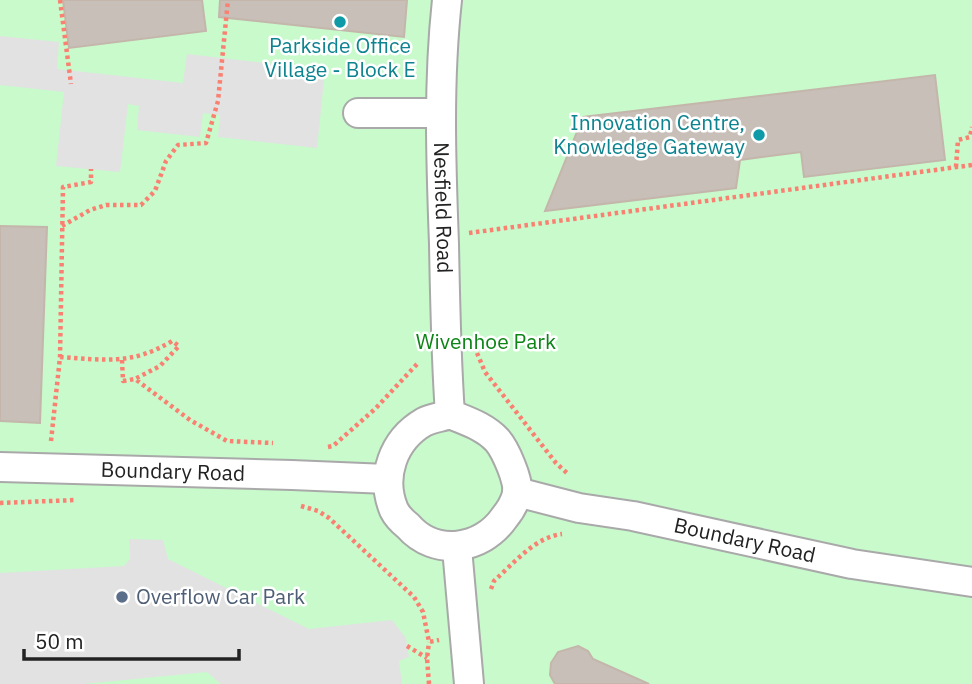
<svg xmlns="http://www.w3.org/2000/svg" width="972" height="684" viewBox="0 0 972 684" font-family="'IBM Plex Sans',sans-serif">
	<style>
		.park { fill: #c8facc }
		.parking { fill: #e2e2e2 }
		.building { fill: #c7bfb8; stroke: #c4b6ab; stroke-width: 2 }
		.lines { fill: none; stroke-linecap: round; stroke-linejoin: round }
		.minor-casing { stroke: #a9a9a9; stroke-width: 32 }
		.path { stroke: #fa8072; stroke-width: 4.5; stroke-dasharray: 3.5 3.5; stroke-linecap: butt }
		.minor { stroke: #fff; stroke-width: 28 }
		.culture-dot { fill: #0f9aa8; stroke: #fff; stroke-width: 2.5 }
		.service-dot { fill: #5c6f8a; stroke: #fff; stroke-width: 2.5 }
		.labels { text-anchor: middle; stroke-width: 5; stroke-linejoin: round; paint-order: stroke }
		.culture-label { font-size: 21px; fill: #0d838f; stroke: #fff }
		.street-label { font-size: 21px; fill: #222; stroke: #fff }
		.park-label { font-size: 21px; fill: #0c8416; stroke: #fff }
		.service-label { font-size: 21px; fill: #4e5e75; stroke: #fff; text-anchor: start }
	</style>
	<rect width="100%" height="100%" fill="#f2efe9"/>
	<!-- park -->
	<path class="park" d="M0 0H972V684H0Z"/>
	<!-- parking -->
	<path class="parking" d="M0 36 59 42 57 69 183 83 187 54 325 70 317 148 218 137 220 115 203 113 200 137 137 130 139 106 128 104 120 172 56 166 64 92 0 85Z
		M129 539 163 540 168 559 309 629 392 620 406 638 407 646 409 657 399 661 402 684H221L207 672 83 684H0V573L124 566 130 559Z"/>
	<!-- building -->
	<path class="building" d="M63 0H202L206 31 69 48Z
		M220 0H407L404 37 219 17Z
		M935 75 945 160 804 177 801 152 740 160 736 188 545 211 583 117Z
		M0 226 47 227 40 423 0 421Z
		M578 646 588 651 593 659 649 684H555L550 675 551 663 558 652Z"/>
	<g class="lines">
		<defs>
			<g id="minor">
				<path id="s1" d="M447 0C438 82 441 163 444 244 445 301 446 358 450 414"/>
				<path d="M358 113H441"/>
				<path d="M450 414C466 421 484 426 497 440 505 449 520 482 517 494 515 502 509 512 504 518 482 550 435 557 408 526 403 522 397 516 394 510 380 477 393 440 424 422 432 418 442 417 450 414Z"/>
				<path id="s2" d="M0 467 292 475 387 479"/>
				<path id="s3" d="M517 492 579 508 633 516 852 564 972 582"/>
				<path d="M457 548 469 684"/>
			</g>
		</defs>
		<!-- minor casing -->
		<use href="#minor" class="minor-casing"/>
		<!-- path -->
		<path class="path" d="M60 0 71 84
			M956 167 958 140 970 137 972 127
			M62 226 90 210 106 205H141L155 191 166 161 178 145 206 143 218 101 228 0
			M469 233 972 165
			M477 353 485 372 556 463 568 474
			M60 357C104 360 133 365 172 341L179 346 160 366 135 379 190 420 227 441 273 443
			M122 360 123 381 135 379
			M51 441 60 357 63 187 91 182V169
			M328 447 333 446 375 409 418 363
			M0 503 76 500
			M301 506 318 511 329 518 414 597 423 612 429 642 439 640
			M491 589 494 581C513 564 535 537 562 534
			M407 646 427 658
			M429 684 427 658 429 642"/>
		<!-- minor -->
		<use href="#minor" class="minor"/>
	</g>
	<!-- markers -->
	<g class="culture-dot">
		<circle cx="340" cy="22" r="7"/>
		<circle cx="759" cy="135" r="7"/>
	</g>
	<circle class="service-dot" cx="122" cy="597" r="7"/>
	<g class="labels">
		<!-- culture labels -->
		<g class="culture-label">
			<text x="340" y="53">Parkside Office<tspan x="340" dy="24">Village - Block E</tspan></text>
			<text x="745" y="130" text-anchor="end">Innovation Centre,<tspan x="745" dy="24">Knowledge Gateway</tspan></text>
		</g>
		<!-- street labels -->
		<g class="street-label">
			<text dy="7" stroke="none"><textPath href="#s1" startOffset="208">Nesfield Road</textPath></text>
			<text dy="7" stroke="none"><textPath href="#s2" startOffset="173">Boundary Road</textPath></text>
			<text dy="7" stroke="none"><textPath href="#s3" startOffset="233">Boundary Road</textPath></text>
		</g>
		<!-- park labels -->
		<g class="park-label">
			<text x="486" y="349">Wivenhoe Park</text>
		</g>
		<!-- service labels -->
		<g class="service-label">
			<text x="136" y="604">Overflow Car Park</text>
		</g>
	</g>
	<!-- scale -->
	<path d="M24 649v10h215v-10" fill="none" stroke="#222222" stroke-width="3.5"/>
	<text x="35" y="649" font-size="21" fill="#222222" stroke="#ffffff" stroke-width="5" paint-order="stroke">50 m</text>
</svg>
